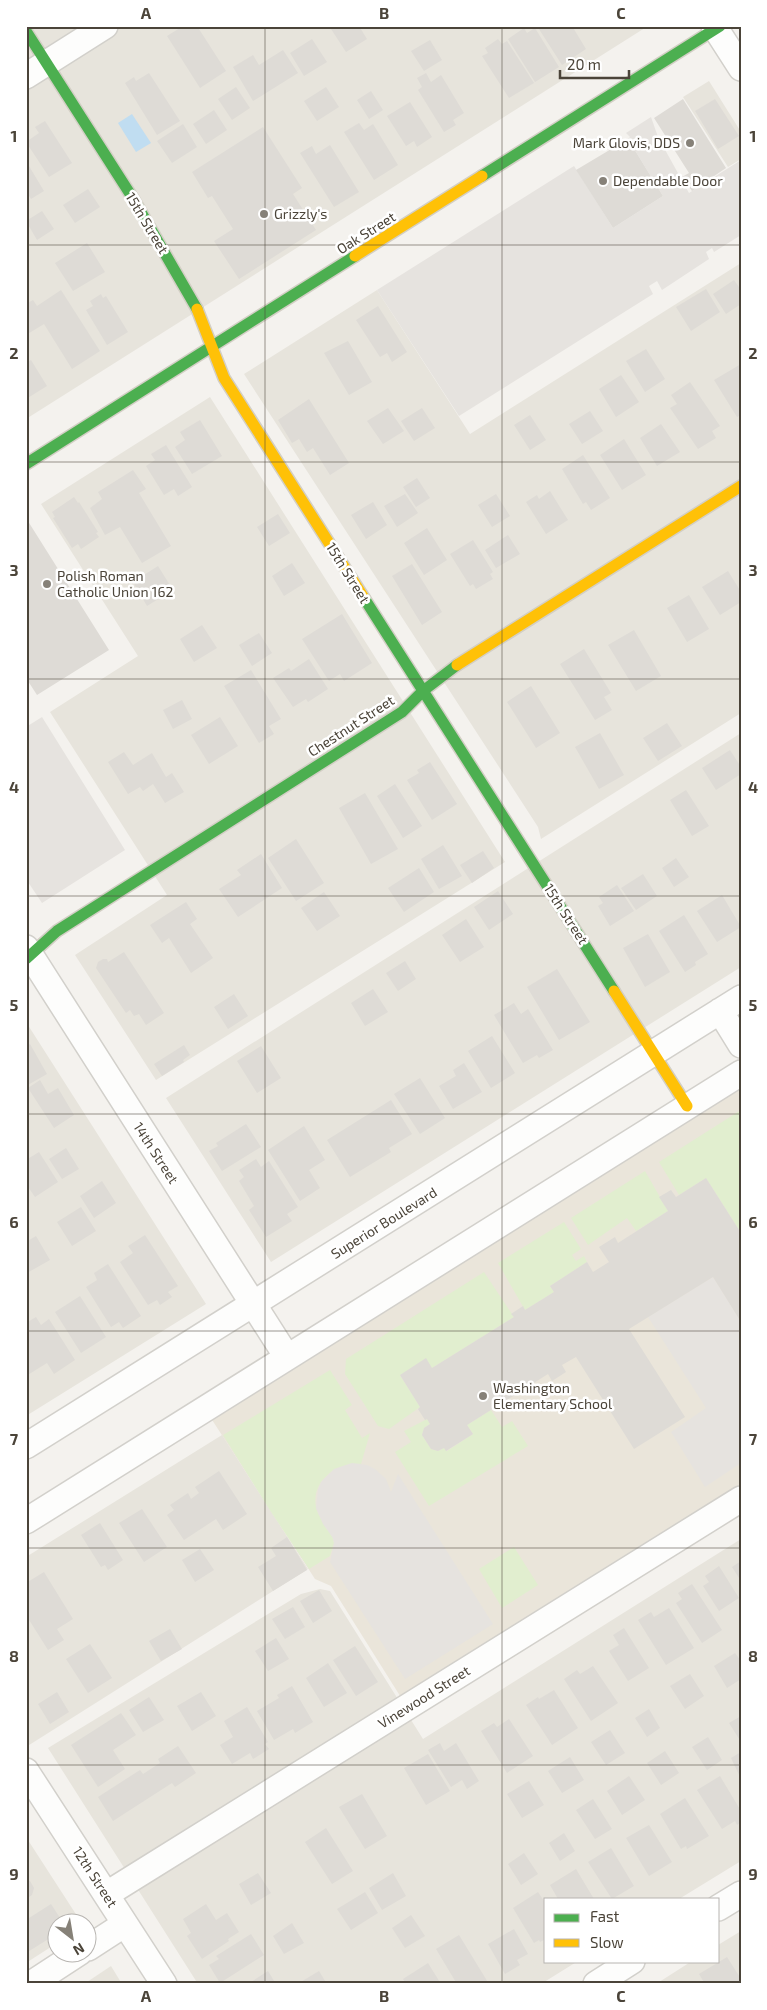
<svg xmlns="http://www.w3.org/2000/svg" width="767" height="2010" viewBox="0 0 767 2010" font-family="'Exo 2',sans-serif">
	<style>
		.residential { fill: #e7e4dc }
		.education { fill: #eae5da }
		.green { fill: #e1eecf }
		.parking { fill: #e6e3df }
		.water { fill: #c0ddf1 }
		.building { fill: #dedbd6 }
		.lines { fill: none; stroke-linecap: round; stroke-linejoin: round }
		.street-casing { stroke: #d2d0cb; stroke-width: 28 }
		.fast-casing { stroke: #d3cfc5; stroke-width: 14 }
		.slow-casing { stroke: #d3cfc5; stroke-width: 14 }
		.street { stroke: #fdfdfc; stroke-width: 25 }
		.fast { stroke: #4caf50; stroke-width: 11 }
		.slow { stroke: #ffc107; stroke-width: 11 }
		.grid { fill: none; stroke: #4b4439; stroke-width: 1; stroke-opacity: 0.55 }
		.poi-dot { fill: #868178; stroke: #fff; stroke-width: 2 }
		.labels { text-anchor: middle; stroke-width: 5; stroke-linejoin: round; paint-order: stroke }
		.poi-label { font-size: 14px; fill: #4b4439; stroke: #fff; text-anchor: start }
		.street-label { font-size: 14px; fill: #4b4439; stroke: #fff }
		.neatline { fill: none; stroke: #4b4439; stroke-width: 2 }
		.grid-label { font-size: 16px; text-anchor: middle; font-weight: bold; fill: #4b4439 }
	</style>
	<rect width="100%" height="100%" fill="#f4f2ee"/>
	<!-- residential -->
	<path class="residential" d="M26 26H648L26 419Z
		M709 81 741 132V159L728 167 683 97Z
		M741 263V713L541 839 538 827 244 374 377 290 470 434Z
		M210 397 505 862 156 1080 75 955 167 895 50 712 138 656 41 504Z
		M741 733V967L271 1262 166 1098Z
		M26 1022 206 1304 26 1416Z
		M222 1435 308 1569 26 1747V1557Z
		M741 1539V1861L679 1899H546V1961H578L541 1984H198L48 1748 301 1594 320 1589 330 1591 423 1739Z
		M26 1837 81 1922H58L57 1943 26 1963Z
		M741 1931V1984H656L692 1961H718V1945Z
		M111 1966 122 1984H84Z"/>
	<!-- education -->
	<path class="education" d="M741 1073V1499L407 1707 331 1586 315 1579 205 1409Z"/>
	<!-- green -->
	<path class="green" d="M741 1110V1233L706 1178 679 1195 659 1162Z
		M645 1171 668 1211 636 1231 627 1218 588 1245 571 1218Z
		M564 1222 581 1249 572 1255 576 1261 584 1256 587 1262 550 1286 554 1292 525 1310 498 1263Z
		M484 1272 514 1317 432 1368 400 1375 420 1407 389 1429 378 1426 345 1374 346 1359Z
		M330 1370 352 1405 345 1410 362 1438 370 1433 361 1464C337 1462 311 1481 316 1507 319 1521 332 1530 334 1543L330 1556 309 1569 271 1512 223 1435Z
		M491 1410 502 1427 512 1421 528 1446 429 1506 395 1452 411 1442 404 1431 427 1419 430 1424 424 1428 422 1435 431 1449 438 1451 444 1448 447 1451 473 1434 467 1425Z
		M514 1547 538 1585 502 1608 479 1569Z"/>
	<!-- parking -->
	<path class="parking" d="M651 117 658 137 689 193 741 160V235L714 252 712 248 706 252 709 259 662 290 657 281 649 286 653 294 459 416 377 290 574 166 613 228 663 196 628 139 630 137 626 133Z
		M42 717 125 850 42 903 26 879V727Z
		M713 1277 741 1322V1463L705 1487 671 1432 706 1408 648 1317Z
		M352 1463 367 1465 375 1469 386 1479 391 1492 398 1474 493 1624 405 1679 330 1562 334 1543 333 1538 323 1524 316 1508 318 1490 321 1482 334 1469Z"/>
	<!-- water -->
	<path class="water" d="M132 114 151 143 136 152 118 123Z"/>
	<!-- building -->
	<path class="building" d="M183 26H197L226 71 200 88 167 36Z
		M336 26H359L367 39 346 52 331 29Z
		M537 26H572L586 49 562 65Z
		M524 28 527 33 535 28 559 67 535 82 508 39Z
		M312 39 327 62 304 76 290 53Z
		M498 39 502 44 507 41 534 83 509 98 482 56 488 53 485 48Z
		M430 40 442 60 424 71 411 51Z
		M283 50 298 73 253 101 233 67 253 55 259 65Z
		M149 73 180 121 157 135 125 83 134 77 136 81Z
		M426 73 431 82 441 75 464 113 453 120 456 125 444 132 418 90 422 87 417 78Z
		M236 87 250 108 232 120 218 99Z
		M326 87 339 107 317 121 304 101Z
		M371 91 383 110 369 119 357 100Z
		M683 99 726 168 692 191 682 177 689 173 654 118Z
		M715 99 739 136 718 149 695 111Z
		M410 102 432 137 417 147 414 141 406 146 387 116Z
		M214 110 227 130 206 144 193 124Z
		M45 121 72 163 49 177 26 142 39 133 35 127Z
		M359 123 364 130 373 124 398 165 374 180 344 132Z
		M183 124 197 147 172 163 157 141Z
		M263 127 302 188 293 194 316 230 239 279 214 241 233 229 212 196 208 198 192 172Z
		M628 139 663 196 613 228 576 170Z
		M330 145 359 192 334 207 300 153 312 146 316 154Z
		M26 161 44 191 31 199 26 191Z
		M88 189 100 207 75 223 63 205Z
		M42 211 54 229 37 240 26 221Z
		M87 243 105 272 73 291 55 263Z
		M734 280 741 290V304L726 314 713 294Z
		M706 289 720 312 691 331 676 307Z
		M61 290 100 351 72 369 44 324 26 335V304L33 300 37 306Z
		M101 294 103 298 106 296 128 332 107 345 86 310 93 306 90 301Z
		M378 306 407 352 392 362 387 353 380 357 356 320Z
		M348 341 372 382 349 395 324 353Z
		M646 349 665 379 645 392 626 361Z
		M31 360 47 386 26 399V363Z
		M741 364V415L737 417 714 380Z
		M621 375 639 402 616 417 599 389Z
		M690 382 720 426 712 431 716 438 698 449 670 408 677 404 671 395Z
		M309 399 349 463 330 475 313 448 307 452 299 439 292 443 278 420Z
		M388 408 404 431 383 444 367 421Z
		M422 408 435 428 414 441 401 421Z
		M590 411 603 431 582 444 569 424Z
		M530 415 546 440 530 450 514 425Z
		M200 420 222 456 192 474 175 447 185 440 180 432Z
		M661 424 680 452 657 466 640 438Z
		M624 439 646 475 622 490 600 455Z
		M166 445 192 487 178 496 174 489 164 495 146 466 155 460 151 454Z
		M583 455 610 498 591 510 586 502 583 504 562 469Z
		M133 470 146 489 139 493 171 546 142 563 120 527 105 535 90 508 102 499 98 492Z
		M417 478 430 498 416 507 403 487Z
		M550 491 568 520 546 534 526 502 537 495 539 499Z
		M405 494 418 513 397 527 384 506Z
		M496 494 510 516 492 527 478 505Z
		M74 497 78 503 79 502 98 532 96 533 99 537 81 549 78 544 72 548 53 518 55 517 52 512Z
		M373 502 387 525 366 539 351 515Z
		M278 514 290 533 269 546 257 527Z
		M26 518 109 650 37 695 26 678Z
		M427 528 447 560 424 575 404 543Z
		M508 535 520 554 496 568 485 550Z
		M473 540 493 572 490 574 493 579 476 589 473 584 470 586 450 554Z
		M292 563 305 583 284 596 272 576Z
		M412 564 442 612 422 625 392 576Z
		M158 566 173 590 147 606 133 582Z
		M728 571 741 592V602L720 615 702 587Z
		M689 595 709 629 687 642 667 608Z
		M342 614 372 663 344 681 340 674 329 681 302 639Z
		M202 625 217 648 194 662 180 639Z
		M634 630 661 676 636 691 608 645Z
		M259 633 272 653 252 666 239 645Z
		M584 649 611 693 604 697 612 710 595 720 560 664Z
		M309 659 328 689 308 702 306 699 293 707 273 678 289 668 291 671Z
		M251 670 281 719 269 726 274 734 259 743 224 686Z
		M531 686 560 733 536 748 507 702Z
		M182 700 192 719 173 729 163 710Z
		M220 717 238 746 209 764 191 735Z
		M667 723 682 746 658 761 643 738Z
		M600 733 624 775 599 789 575 747Z
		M730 750 741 767V774L716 790 702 768Z
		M124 752 133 765 152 753 166 777 172 773 184 792 165 803 153 784 143 791 140 787 128 794 108 762Z
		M430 762 457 804 432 820 407 780 419 773 417 770Z
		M395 784 422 826 403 838 377 796Z
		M686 790 709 826 692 836 670 800Z
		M365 793 398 849 371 864 339 808Z
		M296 839 324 883 296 901 268 858Z
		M443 845 462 876 439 889 421 859Z
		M483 851 494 868 472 883 460 865Z
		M261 854 282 888 238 917 219 889 241 875 237 870Z
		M676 858 689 877 674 887 662 868Z
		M419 868 434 892 404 912 388 888Z
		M643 874 657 896 636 910 621 888Z
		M617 885 634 911 610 926 598 906 603 903 599 897Z
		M498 891 513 914 489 930 474 907Z
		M324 892 340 916 317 931 301 908Z
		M722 895 741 927 717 942 697 911Z
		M186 902 197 919 190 924 213 958 191 973 169 938 162 943 150 925Z
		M684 915 708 954 695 962 696 965 685 972 659 931Z
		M466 919 484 947 460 962 442 935Z
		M648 934 670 972 645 987 623 948Z
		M124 952 164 1013 146 1025 139 1014 134 1016 130 1010 126 1013 96 968 98 962 103 959H107L108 962Z
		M405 961 416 979 398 991 386 973Z
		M557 969 590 1022 559 1040 527 987Z
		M373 989 388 1012 365 1026 351 1003Z
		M234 994 248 1016 228 1029 214 1007Z
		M514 1003 521 1014 528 1009 553 1050 539 1058 537 1055 523 1063 494 1015Z
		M492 1036 515 1073 491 1088 468 1051Z
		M30 1044 47 1074 26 1086V1047Z
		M184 1045 190 1055 183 1060 184 1062 162 1076 154 1064Z
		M261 1046 281 1078 257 1093 237 1061Z
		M464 1063 482 1092 453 1109 439 1086 456 1076 453 1070Z
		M420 1078 445 1118 420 1134 394 1094Z
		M40 1080 48 1094 58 1088 74 1115 54 1128 28 1088Z
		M391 1100 412 1134 389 1148 391 1152 350 1177 327 1140Z
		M246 1124 261 1147 222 1171 209 1151 218 1146 216 1143Z
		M304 1126 325 1160 309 1170 320 1188 300 1201 268 1150Z
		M66 1148 79 1169 62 1179 49 1159Z
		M39 1152 58 1182 35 1197 26 1184V1160Z
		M256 1159 261 1167 269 1161 298 1207 287 1214 292 1221 266 1237 249 1210 254 1206 239 1181 244 1177 239 1170Z
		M706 1178 741 1233V1322L713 1277 629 1329 685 1417 634 1449 576 1357 562 1365 566 1372 552 1381 548 1374 467 1425 473 1434 446 1451 444 1448 438 1451 431 1449 422 1435 424 1428 430 1424 427 1419 425 1420 418 1409 420 1407 400 1375 426 1358 432 1368 514 1317 511 1314 523 1306 525 1310 554 1292 550 1286 587 1262 593 1272 609 1262 599 1247 615 1237 618 1243 668 1211 659 1197 671 1190 676 1197Z
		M102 1181 116 1203 94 1218 80 1196Z
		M81 1207 96 1231 72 1246 57 1222Z
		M145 1235 178 1286 168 1292 172 1297 160 1305 157 1300 148 1305 120 1262 133 1253 128 1246Z
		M36 1236 50 1260 27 1273 26 1242Z
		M108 1264 141 1316 123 1328 119 1322 111 1327 86 1287 97 1280 94 1273Z
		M80 1296 106 1337 81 1353 55 1312Z
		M36 1317 41 1325 49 1319 75 1360 54 1374 47 1363 26 1376 28 1333 26 1323Z
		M219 1471 247 1514 223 1530 216 1519 184 1540 167 1515 174 1510 170 1505 188 1493 191 1499 199 1493 195 1487Z
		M142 1509 167 1547 144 1562 119 1523Z
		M100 1523 123 1560 108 1570 105 1565 101 1567 81 1535Z
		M287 1537 307 1570 273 1591 258 1567 276 1556 271 1548Z
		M200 1549 214 1570 195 1582 182 1560Z
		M741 1561V1581L732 1567Z
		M719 1566 739 1598 719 1611 703 1586 709 1582 705 1576Z
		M44 1572 73 1619 57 1629 64 1640 48 1650 26 1615V1583Z
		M692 1584 722 1630 702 1643 676 1603 682 1599 678 1593Z
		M319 1590 332 1611 313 1623 300 1601Z
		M293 1607 305 1627 285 1639 272 1619Z
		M669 1608 694 1648 666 1665 638 1620 651 1612 654 1617Z
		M624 1628 649 1668 628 1681 609 1651 619 1645 613 1635Z
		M170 1629 182 1649 161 1661 149 1641Z
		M276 1638 289 1659 268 1671 255 1651Z
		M90 1644 112 1678 88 1693 66 1659Z
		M355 1646 378 1682 356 1696 333 1660Z
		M735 1653 741 1661V1679L727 1688 714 1666Z
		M328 1663 347 1693 324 1707 306 1678Z
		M593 1666 618 1703 591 1721 564 1679 577 1670 580 1674Z
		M690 1674 704 1696 685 1709 670 1686Z
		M292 1686 313 1722 295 1733 293 1729 274 1740 257 1711 279 1698 277 1695Z
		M554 1690 578 1728 552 1745 526 1705 538 1697 539 1699Z
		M57 1692 69 1712 50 1724 38 1704Z
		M201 1692 216 1716 192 1731 177 1706Z
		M149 1697 164 1720 143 1732 129 1710Z
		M247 1707 268 1742 265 1744 269 1749 253 1759 250 1753 232 1764 220 1745 233 1737 224 1721Z
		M649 1709 660 1728 647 1737 635 1718Z
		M121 1713 136 1735 113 1750 125 1769 98 1787 71 1745Z
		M741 1716V1742L729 1723Z
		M509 1719 533 1756 507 1773 481 1731 494 1723 497 1727Z
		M610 1730 625 1753 606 1765 591 1742Z
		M708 1737 722 1760 707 1770 692 1747Z
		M440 1743 444 1751 456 1743 479 1781 467 1789 462 1780 451 1787 428 1750Z
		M178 1746 196 1773 175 1787 172 1783 113 1821 98 1797 140 1770 143 1774 160 1763 158 1759Z
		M665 1751 679 1773 661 1785 647 1763Z
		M741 1752V1779L731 1758Z
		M428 1754 450 1791 426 1805 404 1768Z
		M570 1757 584 1780 562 1793 548 1771Z
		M629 1776 645 1800 622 1815 607 1791Z
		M720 1776 741 1811V1822L737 1825 735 1821 722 1829 697 1790Z
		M529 1781 544 1805 522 1818 507 1794Z
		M362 1794 387 1836 365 1849 339 1807Z
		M685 1798 709 1836 687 1849 686 1846 681 1849 660 1814Z
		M593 1799 612 1829 595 1839 576 1810Z
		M649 1825 672 1862 649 1876 626 1838Z
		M326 1828 353 1871 332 1884 305 1842Z
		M564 1833 575 1851 560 1861 549 1843Z
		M611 1848 634 1886 612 1899 588 1862Z
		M524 1853 538 1874 521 1885 508 1864Z
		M576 1869 594 1899H558L550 1885Z
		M258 1873 271 1893 251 1905 239 1884Z
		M393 1873 406 1896 382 1910 369 1888Z
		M26 1880 30 1881 34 1888 32 1895 26 1899Z
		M365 1892 378 1913 351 1930 337 1909Z
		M538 1892 546 1904V1939L540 1942 539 1940 534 1943 513 1908Z
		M51 1904 62 1921 57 1925 58 1933 26 1953V1920Z
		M206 1904 216 1920 227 1913 239 1932 228 1939 229 1941 202 1959 187 1936 191 1933 183 1919Z
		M411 1915 425 1936 405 1948 392 1928Z
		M292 1923 304 1943 284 1954 273 1936Z
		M514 1929 528 1954 517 1960 520 1965 505 1974 488 1944Z
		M251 1934 264 1955 220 1983 209 1965 219 1959 216 1956Z
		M459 1935 489 1984H457L436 1949Z
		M727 1957 741 1979V1984H705L699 1974Z
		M428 1963 441 1984H406L403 1979Z
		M268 1971 276 1984H248Z
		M319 1971 327 1984H299V1983Z"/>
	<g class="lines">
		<defs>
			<path id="street" d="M714 26 741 68
				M26 76 105 26
				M26 948 287 1357
				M720 1011 741 1045
				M26 1446 741 998
				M26 1521 741 1073
				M26 1771 164 1984
				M107 1894 741 1499
				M718 1908 741 1894
				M88 1948 125 1924
				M31 1984 80 1952
				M596 1984 632 1961"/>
			<path id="fast" d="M26 31 134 200 197 309
				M482 176 720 26
				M26 464 355 256
				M364 598 614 991
				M26 959 57 931 402 712 423 691 457 665"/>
			<path id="slow" d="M355 256 482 176
				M197 309 224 378 364 598
				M457 665 741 486
				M614 991 687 1106"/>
		</defs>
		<!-- street casing -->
		<use href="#street" class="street-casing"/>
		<!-- fast casing -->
		<use href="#fast" class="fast-casing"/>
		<!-- slow casing -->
		<use href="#slow" class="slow-casing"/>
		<!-- street -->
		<use href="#street" class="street"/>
		<!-- fast -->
		<use href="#fast" class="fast"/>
		<!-- slow -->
		<use href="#slow" class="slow"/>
	</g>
	<!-- grid -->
	<path class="grid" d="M265 26V1984M502 26V1984M26 245H741M26 462H741M26 679H741M26 896H741M26 1114H741M26 1331H741M26 1548H741M26 1765H741"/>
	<!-- markers -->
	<g class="poi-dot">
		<circle cx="690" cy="143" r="5"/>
		<circle cx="603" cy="181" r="5"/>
		<circle cx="264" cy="214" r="5"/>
		<circle cx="47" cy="584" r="5"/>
		<circle cx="483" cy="1396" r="5"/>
	</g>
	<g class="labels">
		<!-- poi labels -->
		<g class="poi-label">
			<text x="680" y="148" text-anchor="end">Mark Glovis, DDS</text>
			<text x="613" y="186">Dependable Door</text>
			<text x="274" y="219">Grizzly's</text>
			<text x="57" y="581">Polish Roman<tspan x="57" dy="16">Catholic Union 162</tspan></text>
			<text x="493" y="1393">Washington<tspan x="493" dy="16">Elementary School</tspan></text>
		</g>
		<!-- street labels -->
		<g class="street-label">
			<text transform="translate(147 223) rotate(59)" y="5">15th Street</text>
			<text transform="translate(366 233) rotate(-32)" y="5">Oak Street</text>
			<text transform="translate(348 573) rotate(58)" y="5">15th Street</text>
			<text transform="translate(351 726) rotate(-33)" y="5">Chestnut Street</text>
			<text transform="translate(566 914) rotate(57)" y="5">15th Street</text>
			<text transform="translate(156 1153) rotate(57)" y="5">14th Street</text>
			<text transform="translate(384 1223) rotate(-32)" y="5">Superior Boulevard</text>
			<text transform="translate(424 1697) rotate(-32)" y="5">Vinewood Street</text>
			<text transform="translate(95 1877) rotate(57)" y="5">12th Street</text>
		</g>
	</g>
	<!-- border -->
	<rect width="767" height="2010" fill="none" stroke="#ffffff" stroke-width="55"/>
	<!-- legend -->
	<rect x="544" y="1898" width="175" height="65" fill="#ffffff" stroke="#b7b4b0"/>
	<rect x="554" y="1914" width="25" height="8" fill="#4caf50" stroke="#b7b4b0"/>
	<text x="590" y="1922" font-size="15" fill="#4b4439">Fast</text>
	<rect x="554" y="1939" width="25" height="8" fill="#ffc107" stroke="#b7b4b0"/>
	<text x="590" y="1948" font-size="15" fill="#4b4439">Slow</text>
	<!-- north arrow -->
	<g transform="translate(72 1938) rotate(149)"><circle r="24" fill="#ffffff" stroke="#b7b4b0"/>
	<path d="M0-4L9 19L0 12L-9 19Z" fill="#868178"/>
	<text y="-8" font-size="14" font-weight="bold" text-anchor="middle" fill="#4b4439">N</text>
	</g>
	<!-- scale -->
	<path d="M560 70v8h69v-8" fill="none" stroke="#4b4439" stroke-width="2.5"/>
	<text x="567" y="70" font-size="15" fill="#4b4439" stroke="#ffffff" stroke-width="4" paint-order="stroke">20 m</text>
	<rect x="28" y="28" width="712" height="1954" class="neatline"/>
	<g class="grid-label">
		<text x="146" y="19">A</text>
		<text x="384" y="19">B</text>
		<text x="621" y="19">C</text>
		<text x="14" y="142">1</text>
		<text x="753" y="142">1</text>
		<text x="14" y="359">2</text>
		<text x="753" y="359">2</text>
		<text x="14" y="576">3</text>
		<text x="753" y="576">3</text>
		<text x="14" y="793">4</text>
		<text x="753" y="793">4</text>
		<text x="14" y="1011">5</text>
		<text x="753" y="1011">5</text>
		<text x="14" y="1228">6</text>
		<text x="753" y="1228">6</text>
		<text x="14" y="1445">7</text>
		<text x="753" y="1445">7</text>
		<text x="14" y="1662">8</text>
		<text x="753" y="1662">8</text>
		<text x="14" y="1880">9</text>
		<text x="753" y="1880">9</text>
		<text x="146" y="2002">A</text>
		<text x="384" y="2002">B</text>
		<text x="621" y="2002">C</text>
	</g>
</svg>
